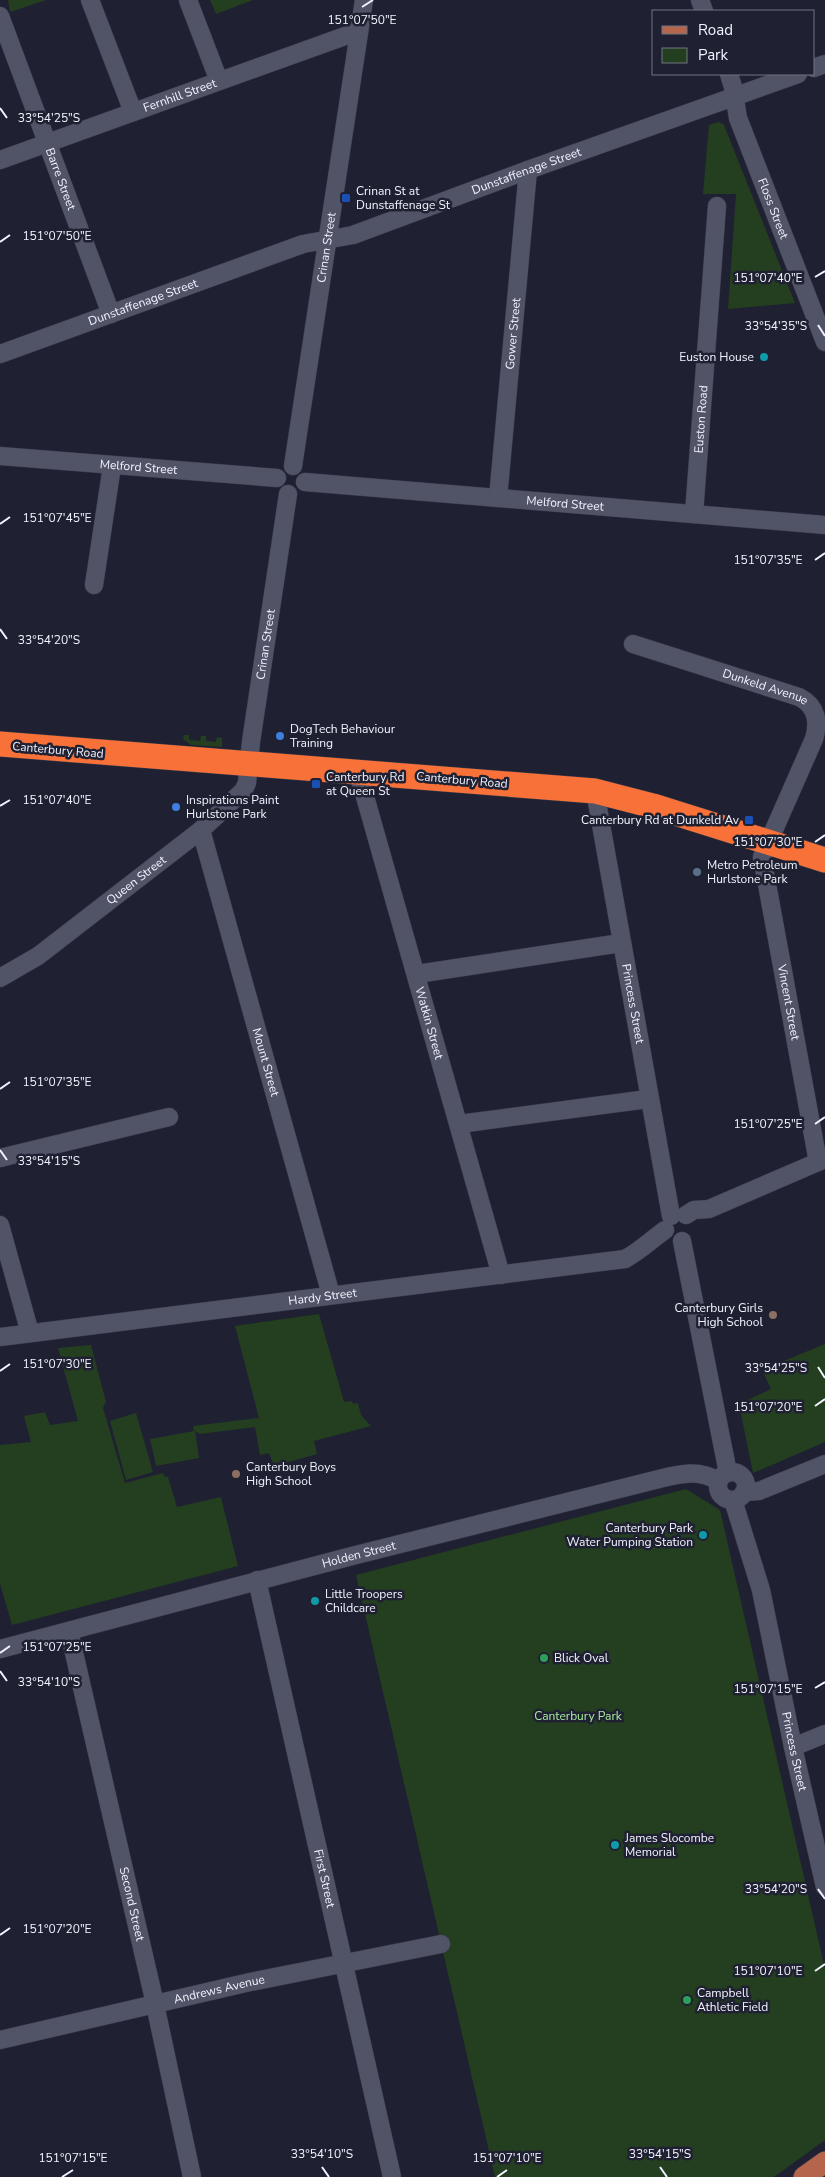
<svg xmlns="http://www.w3.org/2000/svg" width="825" height="2177" viewBox="0 0 825 2177" font-family="'Nunito Sans',sans-serif">
	<style>
		.green { fill: #233f20 }
		.lines { fill: none; stroke-linecap: round; stroke-linejoin: round }
		.minor-casing { stroke: #3c3c4c; stroke-width: 19 }
		.major-casing { stroke: #3c3c4c; stroke-width: 22 }
		.highway-casing { stroke: #3c3c4c; stroke-width: 26 }
		.minor { stroke: #515367; stroke-width: 18 }
		.major { stroke: #b5654b; stroke-width: 21 }
		.highway { stroke: #f77138; stroke-width: 25 }
		.ticks { fill: none; stroke: #f2f3ff; stroke-width: 2 }
		.transit-dot { fill: #1a4fb4; stroke: #1f2031; stroke-width: 2 }
		.culture-dot { fill: #0f9aa8; stroke: #1f2031; stroke-width: 2 }
		.shop-dot { fill: #3f7fe0; stroke: #1f2031; stroke-width: 2 }
		.service-dot { fill: #5c6f8a; stroke: #1f2031; stroke-width: 2 }
		.education-dot { fill: #8d6e63; stroke: #1f2031; stroke-width: 2 }
		.leisure-dot { fill: #2e9e5b; stroke: #1f2031; stroke-width: 2 }
		.labels { text-anchor: middle; stroke-width: 5; stroke-linejoin: round; paint-order: stroke }
		.street-label { font-size: 12px; fill: #f2f3ff; stroke: #1f2031 }
		.poi-label { font-size: 12px; fill: #f2f3ff; stroke: #1f2031; text-anchor: start }
		.park-label { font-size: 12px; fill: #a6ea9c; stroke: #1f2031 }
		.ticks-label { font-size: 12px; text-anchor: middle; fill: #f2f3ff; stroke: #1f2031; stroke-width: 5; stroke-linejoin: round; paint-order: stroke }
	</style>
	<rect width="100%" height="100%" fill="#1f2031"/>
	<!-- green -->
	<path class="green" d="M8 0H46L10 12Z
		M210 0H253L216 14Z
		M719 122 724 125 795 303 728 309 736 194H703L709 125Z
		M184 735H189V740L200 741 201 736H206V741L216 742 217 737 222 738V747L191 745 183 739Z
		M319 1314 344 1402 352 1401 353 1404 358 1403 361 1415 371 1426 314 1441 317 1454 274 1466 269 1453 260 1455 255 1427 200 1434 195 1431 199 1458 156 1466 150 1439 194 1431 193 1426 259 1418 235 1326Z
		M825 1344V1442L753 1473 739 1404 771 1389 762 1370Z
		M91 1345 106 1402 103 1408 125 1483 163 1473 164 1476 168 1477 177 1507 221 1497 238 1566 12 1625 0 1584V1445L31 1442 24 1416 45 1412 50 1425 78 1421 58 1348Z
		M136 1413 153 1472 126 1480 110 1421Z
		M686 1489 720 1510 825 1969V2140L774 2177H495L356 1575Z"/>
	<g class="lines">
		<defs>
			<g id="minor">
				<path d="M90 0 133 112"/>
				<path d="M188 0 219 81"/>
				<path d="M700 0 704 11"/>
				<path id="s1" d="M0 16 111 314"/>
				<path d="M814 68 825 64"/>
				<path id="s2" d="M729 74 733 87 738 118 825 342"/>
				<path id="s3" d="M0 160 359 31"/>
				<path id="s4" d="M0 354 303 244 353 235 528 170 798 74"/>
				<path id="s5" d="M0 456 277 478"/>
				<path id="s6" d="M293 466 364 0"/>
				<path id="s7" d="M305 482 825 525"/>
				<path id="s8" d="M498 498 528 170"/>
				<path id="s9" d="M694 514 717 206"/>
				<path d="M94 585 112 466"/>
				<path id="s10" d="M633 644 799 697C817 706 819 722 814 739L762 857 818 1162"/>
				<path id="s11" d="M358 772 501 1275"/>
				<path id="s12" d="M595 791 671 1216"/>
				<path id="s13" d="M201 830 331 1295"/>
				<path d="M417 974 621 943"/>
				<path id="s14" d="M0 978 38 956 201 830 243 791 247 783 251 742 288 494"/>
				<path d="M459 1124 648 1099"/>
				<path d="M0 1158 169 1117"/>
				<path d="M686 1215 694 1210 709 1209 825 1159"/>
				<path d="M0 1225 30 1333"/>
				<path d="M682 1241 728 1473"/>
				<path id="s15" d="M0 1337 625 1259C640 1251 651 1240 665 1230"/>
				<circle cx="732" cy="1486" r="14"/>
				<path d="M744 1492 759 1491 825 1464"/>
				<path id="s16" d="M733 1500 761 1590 793 1747 825 1887"/>
				<path id="s17" d="M257 1580 392 2177"/>
				<path id="s18" d="M69 1631 153 1995 192 2177"/>
				<path id="s19" d="M0 1649 352 1556 659 1479C680 1474 699 1469 718 1481"/>
				<path d="M793 1747 825 1734"/>
				<path id="s20" d="M0 2040 250 1982 441 1944"/>
			</g>
			<path id="major" d="M804 2177 825 2162"/>
			<path id="highway" d="M0 744 595 791 653 806 825 860"/>
		</defs>
		<!-- minor casing -->
		<use href="#minor" class="minor-casing"/>
		<!-- major casing -->
		<use href="#major" class="major-casing"/>
		<!-- highway casing -->
		<use href="#highway" class="highway-casing"/>
		<!-- minor -->
		<use href="#minor" class="minor"/>
		<!-- major -->
		<use href="#major" class="major"/>
		<!-- highway -->
		<use href="#highway" class="highway"/>
	</g>
	<!-- ticks -->
	<path class="ticks" d="M362 7 373 0M0 108 7 118M0 242 10 235M815 277 825 271M818 325 825 336M0 524 10 517M815 560 825 553M0 629 7 639M0 806 10 800M815 842 825 835M0 1089 10 1082M815 1124 825 1117M0 1150 7 1160M818 1367 825 1378M0 1371 10 1364M815 1406 825 1399M0 1653 10 1646M0 1671 7 1681M815 1688 825 1682M818 1889 825 1899M0 1935 10 1928M815 1971 825 1964M322 2167 329 2177M660 2167 667 2177M62 2177 73 2170M497 2177 507 2170"/>
	<!-- markers -->
	<g class="transit-dot">
		<rect x="341" y="193" width="10" height="10" rx="2.5"/>
		<rect x="311" y="779" width="10" height="10" rx="2.5"/>
		<rect x="744" y="815" width="10" height="10" rx="2.5"/>
	</g>
	<g class="culture-dot">
		<circle cx="764" cy="357" r="5"/>
		<circle cx="703" cy="1535" r="5"/>
		<circle cx="315" cy="1601" r="5"/>
		<circle cx="615" cy="1845" r="5"/>
	</g>
	<g class="shop-dot">
		<circle cx="280" cy="736" r="5"/>
		<circle cx="176" cy="807" r="5"/>
	</g>
	<circle class="service-dot" cx="697" cy="872" r="5"/>
	<g class="education-dot">
		<circle cx="773" cy="1315" r="5"/>
		<circle cx="236" cy="1474" r="5"/>
	</g>
	<g class="leisure-dot">
		<circle cx="544" cy="1658" r="5"/>
		<circle cx="687" cy="2000" r="5"/>
	</g>
	<g class="labels">
		<!-- street labels -->
		<g class="street-label">
			<text dy="4" stroke="none"><textPath href="#s3" startOffset="191">Fernhill Street</textPath></text>
			<text dy="4" stroke="none"><textPath href="#s4" startOffset="558">Dunstaffenage Street</textPath></text>
			<text dy="4" stroke="none"><textPath href="#s1" startOffset="174">Barre Street</textPath></text>
			<text dy="4" stroke="none"><textPath href="#s2" startOffset="142">Floss Street</textPath></text>
			<text dy="4" stroke="none"><textPath href="#s6" startOffset="221">Crinan Street</textPath></text>
			<text dy="4" stroke="none"><textPath href="#s4" startOffset="152">Dunstaffenage Street</textPath></text>
			<text dy="4" stroke="none"><textPath href="#s8" startOffset="165">Gower Street</textPath></text>
			<text dy="4" stroke="none"><textPath href="#s9" startOffset="95">Euston Road</textPath></text>
			<text dy="4" stroke="none"><textPath href="#s5" startOffset="139">Melford Street</textPath></text>
			<text dy="4" stroke="none"><textPath href="#s7" startOffset="261">Melford Street</textPath></text>
			<text dy="4" stroke="none"><textPath href="#s14" startOffset="456">Crinan Street</textPath></text>
			<text dy="4" stroke="none"><textPath href="#s10" startOffset="139">Dunkeld Avenue</textPath></text>
			<text transform="translate(58 750) rotate(5)" y="4">Canterbury Road</text>
			<text transform="translate(462 780) rotate(5)" y="4">Canterbury Road</text>
			<text dy="4" stroke="none"><textPath href="#s14" startOffset="168">Queen Street</textPath></text>
			<text dy="4" stroke="none"><textPath href="#s10" startOffset="500">Vincent Street</textPath></text>
			<text dy="4" stroke="none"><textPath href="#s12" startOffset="216">Princess Street</textPath></text>
			<text dy="4" stroke="none"><textPath href="#s11" startOffset="261">Watkin Street</textPath></text>
			<text dy="4" stroke="none"><textPath href="#s13" startOffset="241">Mount Street</textPath></text>
			<text dy="4" stroke="none"><textPath href="#s15" startOffset="325">Hardy Street</textPath></text>
			<text dy="4" stroke="none"><textPath href="#s19" startOffset="371">Holden Street</textPath></text>
			<text dy="4" stroke="none"><textPath href="#s16" startOffset="259">Princess Street</textPath></text>
			<text dy="4" stroke="none"><textPath href="#s17" startOffset="306">First Street</textPath></text>
			<text dy="4" stroke="none"><textPath href="#s18" startOffset="280">Second Street</textPath></text>
			<text dy="4" stroke="none"><textPath href="#s20" startOffset="225">Andrews Avenue</textPath></text>
		</g>
		<!-- poi labels -->
		<g class="poi-label">
			<text x="356" y="195">Crinan St at<tspan x="356" dy="14">Dunstaffenage St</tspan></text>
			<text x="754" y="361" text-anchor="end">Euston House</text>
			<text x="290" y="733">DogTech Behaviour<tspan x="290" dy="14">Training</tspan></text>
			<text x="326" y="781">Canterbury Rd<tspan x="326" dy="14">at Queen St</tspan></text>
			<text x="186" y="804">Inspirations Paint<tspan x="186" dy="14">Hurlstone Park</tspan></text>
			<text x="739" y="824" text-anchor="end">Canterbury Rd at Dunkeld Av</text>
			<text x="707" y="869">Metro Petroleum<tspan x="707" dy="14">Hurlstone Park</tspan></text>
			<text x="763" y="1312" text-anchor="end">Canterbury Girls<tspan x="763" dy="14">High School</tspan></text>
			<text x="246" y="1471">Canterbury Boys<tspan x="246" dy="14">High School</tspan></text>
			<text x="693" y="1532" text-anchor="end">Canterbury Park<tspan x="693" dy="14">Water Pumping Station</tspan></text>
			<text x="325" y="1598">Little Troopers<tspan x="325" dy="14">Childcare</tspan></text>
			<text x="554" y="1662">Blick Oval</text>
			<text x="625" y="1842">James Slocombe<tspan x="625" dy="14">Memorial</tspan></text>
			<text x="697" y="1997">Campbell<tspan x="697" dy="14">Athletic Field</tspan></text>
		</g>
		<!-- park labels -->
		<g class="park-label">
			<text x="578" y="1720">Canterbury Park</text>
		</g>
	</g>
	<g class="ticks-label">
		<text x="362" y="24">151°07'50"E</text>
		<text x="49" y="122">33°54'25"S</text>
		<text x="57" y="240">151°07'50"E</text>
		<text x="768" y="282">151°07'40"E</text>
		<text x="776" y="330">33°54'35"S</text>
		<text x="57" y="522">151°07'45"E</text>
		<text x="768" y="564">151°07'35"E</text>
		<text x="49" y="644">33°54'20"S</text>
		<text x="57" y="804">151°07'40"E</text>
		<text x="768" y="846">151°07'30"E</text>
		<text x="57" y="1086">151°07'35"E</text>
		<text x="768" y="1128">151°07'25"E</text>
		<text x="49" y="1165">33°54'15"S</text>
		<text x="57" y="1368">151°07'30"E</text>
		<text x="776" y="1372">33°54'25"S</text>
		<text x="768" y="1411">151°07'20"E</text>
		<text x="57" y="1651">151°07'25"E</text>
		<text x="49" y="1686">33°54'10"S</text>
		<text x="768" y="1693">151°07'15"E</text>
		<text x="776" y="1893">33°54'20"S</text>
		<text x="57" y="1933">151°07'20"E</text>
		<text x="768" y="1975">151°07'10"E</text>
		<text x="322" y="2158">33°54'10"S</text>
		<text x="660" y="2158">33°54'15"S</text>
		<text x="73" y="2162">151°07'15"E</text>
		<text x="507" y="2162">151°07'10"E</text>
	</g>
	<!-- legend -->
	<rect x="652" y="10" width="162" height="65" fill="#1f2031" stroke="#737483"/>
	<rect x="662" y="26" width="25" height="8" fill="#b5654b" stroke="#737483"/>
	<text x="698" y="35" font-size="15" fill="#f2f3ff">Road</text>
	<rect x="662" y="48" width="25" height="15" fill="#233f20" stroke="#737483"/>
	<text x="698" y="60" font-size="15" fill="#f2f3ff">Park</text>
</svg>
